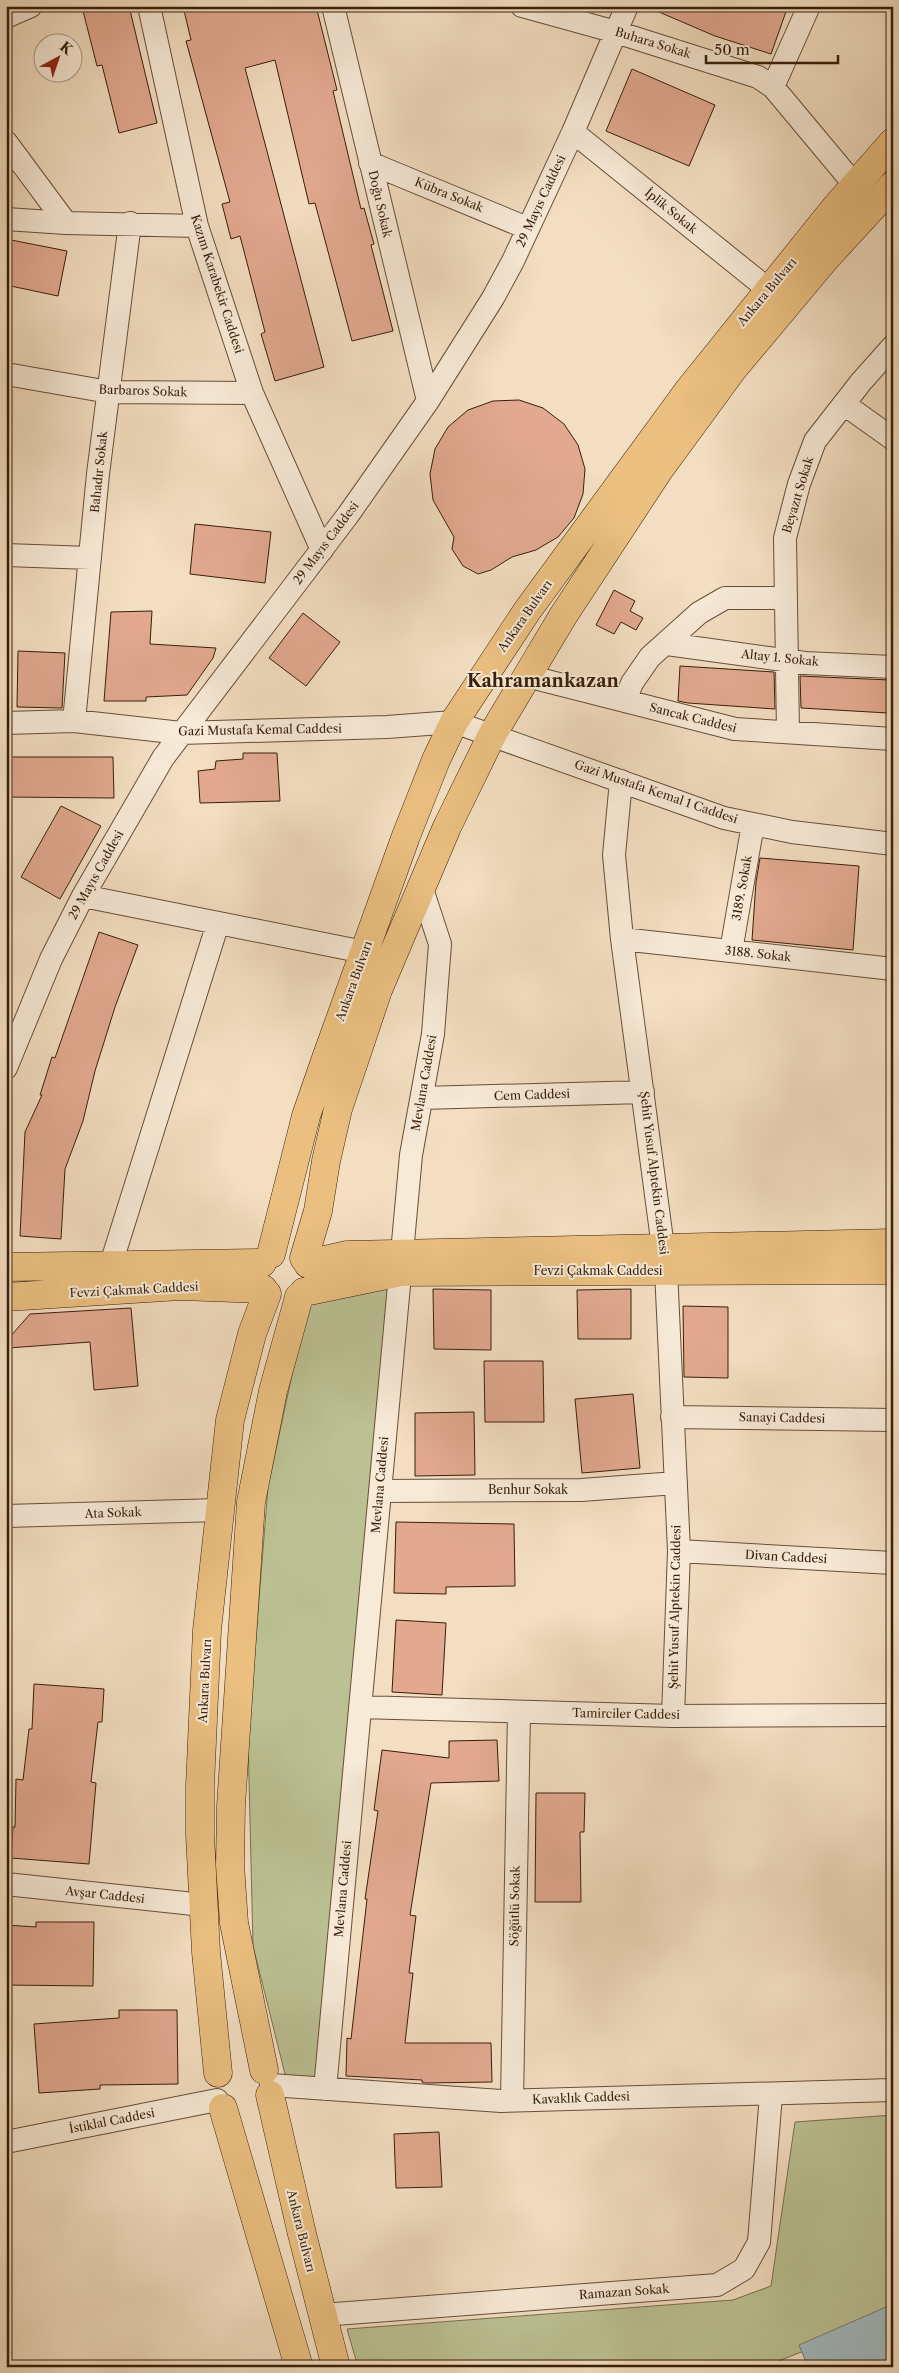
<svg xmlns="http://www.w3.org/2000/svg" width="899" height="2373" viewBox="0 0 899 2373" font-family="'Libre Caslon Text',serif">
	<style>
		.green { fill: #bbc193; stroke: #7a704e }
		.water { fill: #a1b9bf; stroke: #777b76 }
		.building { fill: #e2a990; stroke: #381e09 }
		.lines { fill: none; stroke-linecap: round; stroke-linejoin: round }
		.minor-casing { stroke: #674e37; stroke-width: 24 }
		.major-casing { stroke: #381e09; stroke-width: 29 }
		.minor { stroke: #f7ead7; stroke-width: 22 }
		.major { stroke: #eabf80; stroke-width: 28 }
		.labels { text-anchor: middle; stroke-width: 4; stroke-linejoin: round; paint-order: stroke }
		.street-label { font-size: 12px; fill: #381e09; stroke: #f7ead7 }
		.district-label { font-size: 18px; font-weight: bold; fill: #381e09; stroke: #f7ead7 }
	</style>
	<rect width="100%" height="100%" fill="#f3dec1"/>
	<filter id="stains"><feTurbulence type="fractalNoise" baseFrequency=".004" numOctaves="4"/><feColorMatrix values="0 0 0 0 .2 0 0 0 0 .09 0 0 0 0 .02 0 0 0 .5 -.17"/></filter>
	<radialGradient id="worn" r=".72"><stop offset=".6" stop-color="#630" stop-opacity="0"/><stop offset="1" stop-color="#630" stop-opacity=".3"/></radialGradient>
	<!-- green -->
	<path class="green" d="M392 1281 325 2089 285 2074 253 1946 248 1738 268 1487 308 1300Z
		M893 2115V2313L822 2344 763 2367H358L347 2329 733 2300 771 2286 795 2122Z"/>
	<!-- water -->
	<path class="water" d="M893 2304V2367H808L799 2345Z"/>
	<!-- building -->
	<path class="building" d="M104 6H129L157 123 119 133 102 65 97 66 83 11Z
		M183 6H316L337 90 333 91 361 209 364 208 374 244 371 245 393 331 352 341 315 203 309 204 275 60 245 68 324 367 275 381 261 334 265 332 240 236 231 239 222 204 230 202 186 41 191 40Z
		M645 6H788L771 54 715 36Z
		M632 69 715 105 689 166 606 131Z
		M6 239 67 251 58 296 6 285Z
		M519 400 543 408 564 424 578 445 585 469 583 494 574 518 558 537 536 550 512 557 491 570 478 574 463 566 452 549 454 537 433 500 430 474 435 449 448 427 468 410 493 401Z
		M195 524 271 532 265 583 190 574Z
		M614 590 635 601 630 611 643 618 636 630 621 622 614 634 596 625Z
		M152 611 150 644 216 648 213 658 187 695 146 697V701H104L111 612Z
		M303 613 340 642 306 686 269 658Z
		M18 651 65 653 62 708 17 707Z
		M680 666 774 672 775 709 688 703 678 701Z
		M800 676 890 680 888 713 801 708Z
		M243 753H277L280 801 200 803 198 771 215 769 216 761 243 759Z
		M6 757H113L114 798 6 797Z
		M61 806 101 826 60 899 21 877Z
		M760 858 859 866 853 950 752 940 756 882Z
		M99 932 138 945 115 1007 95 1071 83 1121 65 1169 61 1239 20 1236 25 1132 42 1095H40L52 1057 55 1058Z
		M433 1289 491 1290V1350L434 1349Z
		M631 1289V1339H578L577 1290Z
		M683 1306 728 1307V1378L684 1377Z
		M131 1308 138 1386 94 1390 90 1342 8 1348 9 1338 30 1314Z
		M484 1361H543L544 1422H485Z
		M633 1394 640 1468 582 1473 575 1399Z
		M474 1412 475 1475 415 1476V1413Z
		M396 1522 514 1524 515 1586 446 1587V1594L394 1593Z
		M396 1620 446 1623 442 1695 392 1692Z
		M34 1684 104 1689 102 1722H98L91 1782 96 1783 89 1864 11 1858 13 1827H15L16 1779 23 1780 29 1729H32Z
		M497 1740 499 1781 431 1783 410 1915 416 1916 409 1973H413L405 2043H491L492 2082 425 2083 422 2082V2080L346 2076 347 2038 351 2039 367 1899H365L378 1811 374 1810 382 1750 449 1758V1741Z
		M536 1793H585L584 1832H580L581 1902H535Z
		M36 1922H94L93 1986 6 1985V1925L36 1927Z
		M119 2010H177L178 2084 100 2085V2089L39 2093 34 2024 119 2018Z
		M439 2132 442 2187 396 2188 394 2134Z"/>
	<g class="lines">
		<defs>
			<path id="minor" d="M149 6 197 226 252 393 322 550
				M333 6 428 401
				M522 6 616 32 758 77 773 87 854 184
				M6 17 31 6
				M773 87 809 6
				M573 132 769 290
				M6 142 66 223 197 226
				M370 163 527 228
				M6 219 66 223
				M6 374 109 392 252 393
				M844 404 893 439
				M6 555 90 558
				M667 644 805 663 893 667
				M527 676 735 729 893 739
				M625 701 632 683 650 657 699 613 725 598H784
				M74 721 98 474 130 223
				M6 723 74 721 181 733 387 727 454 722 724 818 792 832 893 844
				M788 732 785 538 799 484 815 441 861 382 893 346
				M621 781 614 855 622 939 666 1270 679 1551 673 1716
				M83 896 364 952
				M622 939 893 969
				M731 951 753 824
				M6 1068 51 959 83 896 163 758 348 515 428 401 493 298 513 261 573 132 627 6
				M422 1098 643 1092
				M111 1264 218 923
				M672 1417 893 1420
				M380 1491 581 1490 676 1483
				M6 1516 219 1510
				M679 1551 893 1563
				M360 1707 673 1716 893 1715
				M6 1884 203 1905
				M271 2085 501 2101 893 2090
				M325 2089 411 1155 433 1034 440 944 421 886
				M512 2100 519 1712
				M6 2142 217 2100
				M322 2315 717 2285 744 2269 759 2242 771 2095"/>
			<path id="major" d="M271 1254 306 1116 324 1064 406 836 436 760 454 722 527 611 688 391 835 208 893 142
				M304 1258 318 1211 326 1161 338 1109 378 990 447 827 492 735 563 616 659 470 733 369 826 258 893 185
				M308 1264 347 1255 893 1243
				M6 1267 262 1263
				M304 1292 401 1272 893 1270
				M6 1297 180 1286 263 1289
				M264 2070 234 1923 230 1865 231 1806 251 1502 273 1391 299 1297
				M218 2073 206 1952 200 1835V1786L207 1630 230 1420 252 1334 267 1294
				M270 2095 302 2234 336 2367
				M223 2108 299 2367"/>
		</defs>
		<!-- minor casing -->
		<use href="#minor" class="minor-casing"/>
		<!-- major casing -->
		<use href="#major" class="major-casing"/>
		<!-- minor -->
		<use href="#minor" class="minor"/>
		<!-- major -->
		<use href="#major" class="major"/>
	</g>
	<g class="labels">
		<!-- street labels -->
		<g class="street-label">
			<text transform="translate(653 43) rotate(17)" y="4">Buhara Sokak</text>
			<text transform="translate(449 195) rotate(22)" y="4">Kübra Sokak</text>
			<text transform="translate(541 201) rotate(-65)" y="4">29 Mayıs Caddesi</text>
			<text transform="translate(380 204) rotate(77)" y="4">Doğu Sokak</text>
			<text transform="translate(671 211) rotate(39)" y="4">İplik Sokak</text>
			<text transform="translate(217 284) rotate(72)" y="4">Kazım Karabekir Caddesi</text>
			<text transform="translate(767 292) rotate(-50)" y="4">Ankara Bulvarı</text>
			<text transform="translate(143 391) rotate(2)" y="4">Barbaros Sokak</text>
			<text transform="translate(99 472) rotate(-84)" y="4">Bahadır Sokak</text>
			<text transform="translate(798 495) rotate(-73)" y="4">Beyazıt Sokak</text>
			<text transform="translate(326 543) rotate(-53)" y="4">29 Mayıs Caddesi</text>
			<text transform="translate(525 616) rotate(-55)" y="4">Ankara Bulvarı</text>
			<text transform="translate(780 658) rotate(6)" y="4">Altay 1. Sokak</text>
			<text transform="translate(693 718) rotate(14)" y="4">Sancak Caddesi</text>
			<text transform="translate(260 730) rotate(-1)" y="4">Gazi Mustafa Kemal Caddesi</text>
			<text transform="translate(656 792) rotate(19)" y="4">Gazi Mustafa Kemal 1 Caddesi</text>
			<text transform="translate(96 875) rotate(-61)" y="4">29 Mayıs Caddesi</text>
			<text transform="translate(742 888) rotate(-80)" y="4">3189. Sokak</text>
			<text transform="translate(758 954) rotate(6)" y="4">3188. Sokak</text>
			<text transform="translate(354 981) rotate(-70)" y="4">Ankara Bulvarı</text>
			<text transform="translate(424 1083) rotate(-80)" y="4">Mevlana Caddesi</text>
			<text transform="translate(532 1095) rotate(-2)" y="4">Cem Caddesi</text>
			<text transform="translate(654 1173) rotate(83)" y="4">Şehit Yusuf Alptekin Caddesi</text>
			<text x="598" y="1275">Fevzi Çakmak Caddesi</text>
			<text transform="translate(134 1290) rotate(-3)" y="4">Fevzi Çakmak Caddesi</text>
			<text transform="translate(782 1418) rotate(1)" y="4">Sanayi Caddesi</text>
			<text transform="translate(380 1485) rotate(-85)" y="4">Mevlana Caddesi</text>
			<text x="528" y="1494">Benhur Sokak</text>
			<text transform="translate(113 1513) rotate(-2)" y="4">Ata Sokak</text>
			<text transform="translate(786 1557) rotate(3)" y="4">Divan Caddesi</text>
			<text transform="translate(675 1607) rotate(-89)" y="4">Şehit Yusuf Alptekin Caddesi</text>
			<text transform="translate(205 1681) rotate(-87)" y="4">Ankara Bulvarı</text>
			<text transform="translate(626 1714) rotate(1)" y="4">Tamirciler Caddesi</text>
			<text transform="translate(343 1889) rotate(-85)" y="4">Mevlana Caddesi</text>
			<text transform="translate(105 1895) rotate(6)" y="4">Avşar Caddesi</text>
			<text transform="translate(515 1906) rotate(-89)" y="4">Söğütlü Sokak</text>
			<text transform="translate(581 2098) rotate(-2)" y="4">Kavaklık Caddesi</text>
			<text transform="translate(112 2121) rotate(-11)" y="4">İstiklal Caddesi</text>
			<text transform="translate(301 2231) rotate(76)" y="4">Ankara Bulvarı</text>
			<text transform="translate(624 2292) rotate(-4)" y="4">Ramazan Sokak</text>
		</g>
		<!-- district labels -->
		<g class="district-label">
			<text x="543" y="687">Kahramankazan</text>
		</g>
	</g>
	<!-- margin -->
	<rect width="899" height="2373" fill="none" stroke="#f3dec1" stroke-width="25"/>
	<rect x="8" y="8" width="884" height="2358" fill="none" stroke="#381e09" stroke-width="2.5"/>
	<rect x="12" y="12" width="874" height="2348" fill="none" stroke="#381e09"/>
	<!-- north arrow -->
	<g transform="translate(58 58) rotate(40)"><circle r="24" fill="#f7ead7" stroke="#ab9885"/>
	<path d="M0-4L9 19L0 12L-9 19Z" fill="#8f2418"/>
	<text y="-8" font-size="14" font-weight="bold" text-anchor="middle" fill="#381e09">K</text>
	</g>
	<!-- scale -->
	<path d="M706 55v8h132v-8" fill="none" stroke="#381e09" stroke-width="2.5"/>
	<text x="714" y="55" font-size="15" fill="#381e09" stroke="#f7ead7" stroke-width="4" paint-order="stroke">50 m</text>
	<rect width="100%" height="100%" filter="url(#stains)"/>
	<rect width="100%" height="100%" fill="url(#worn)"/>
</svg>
